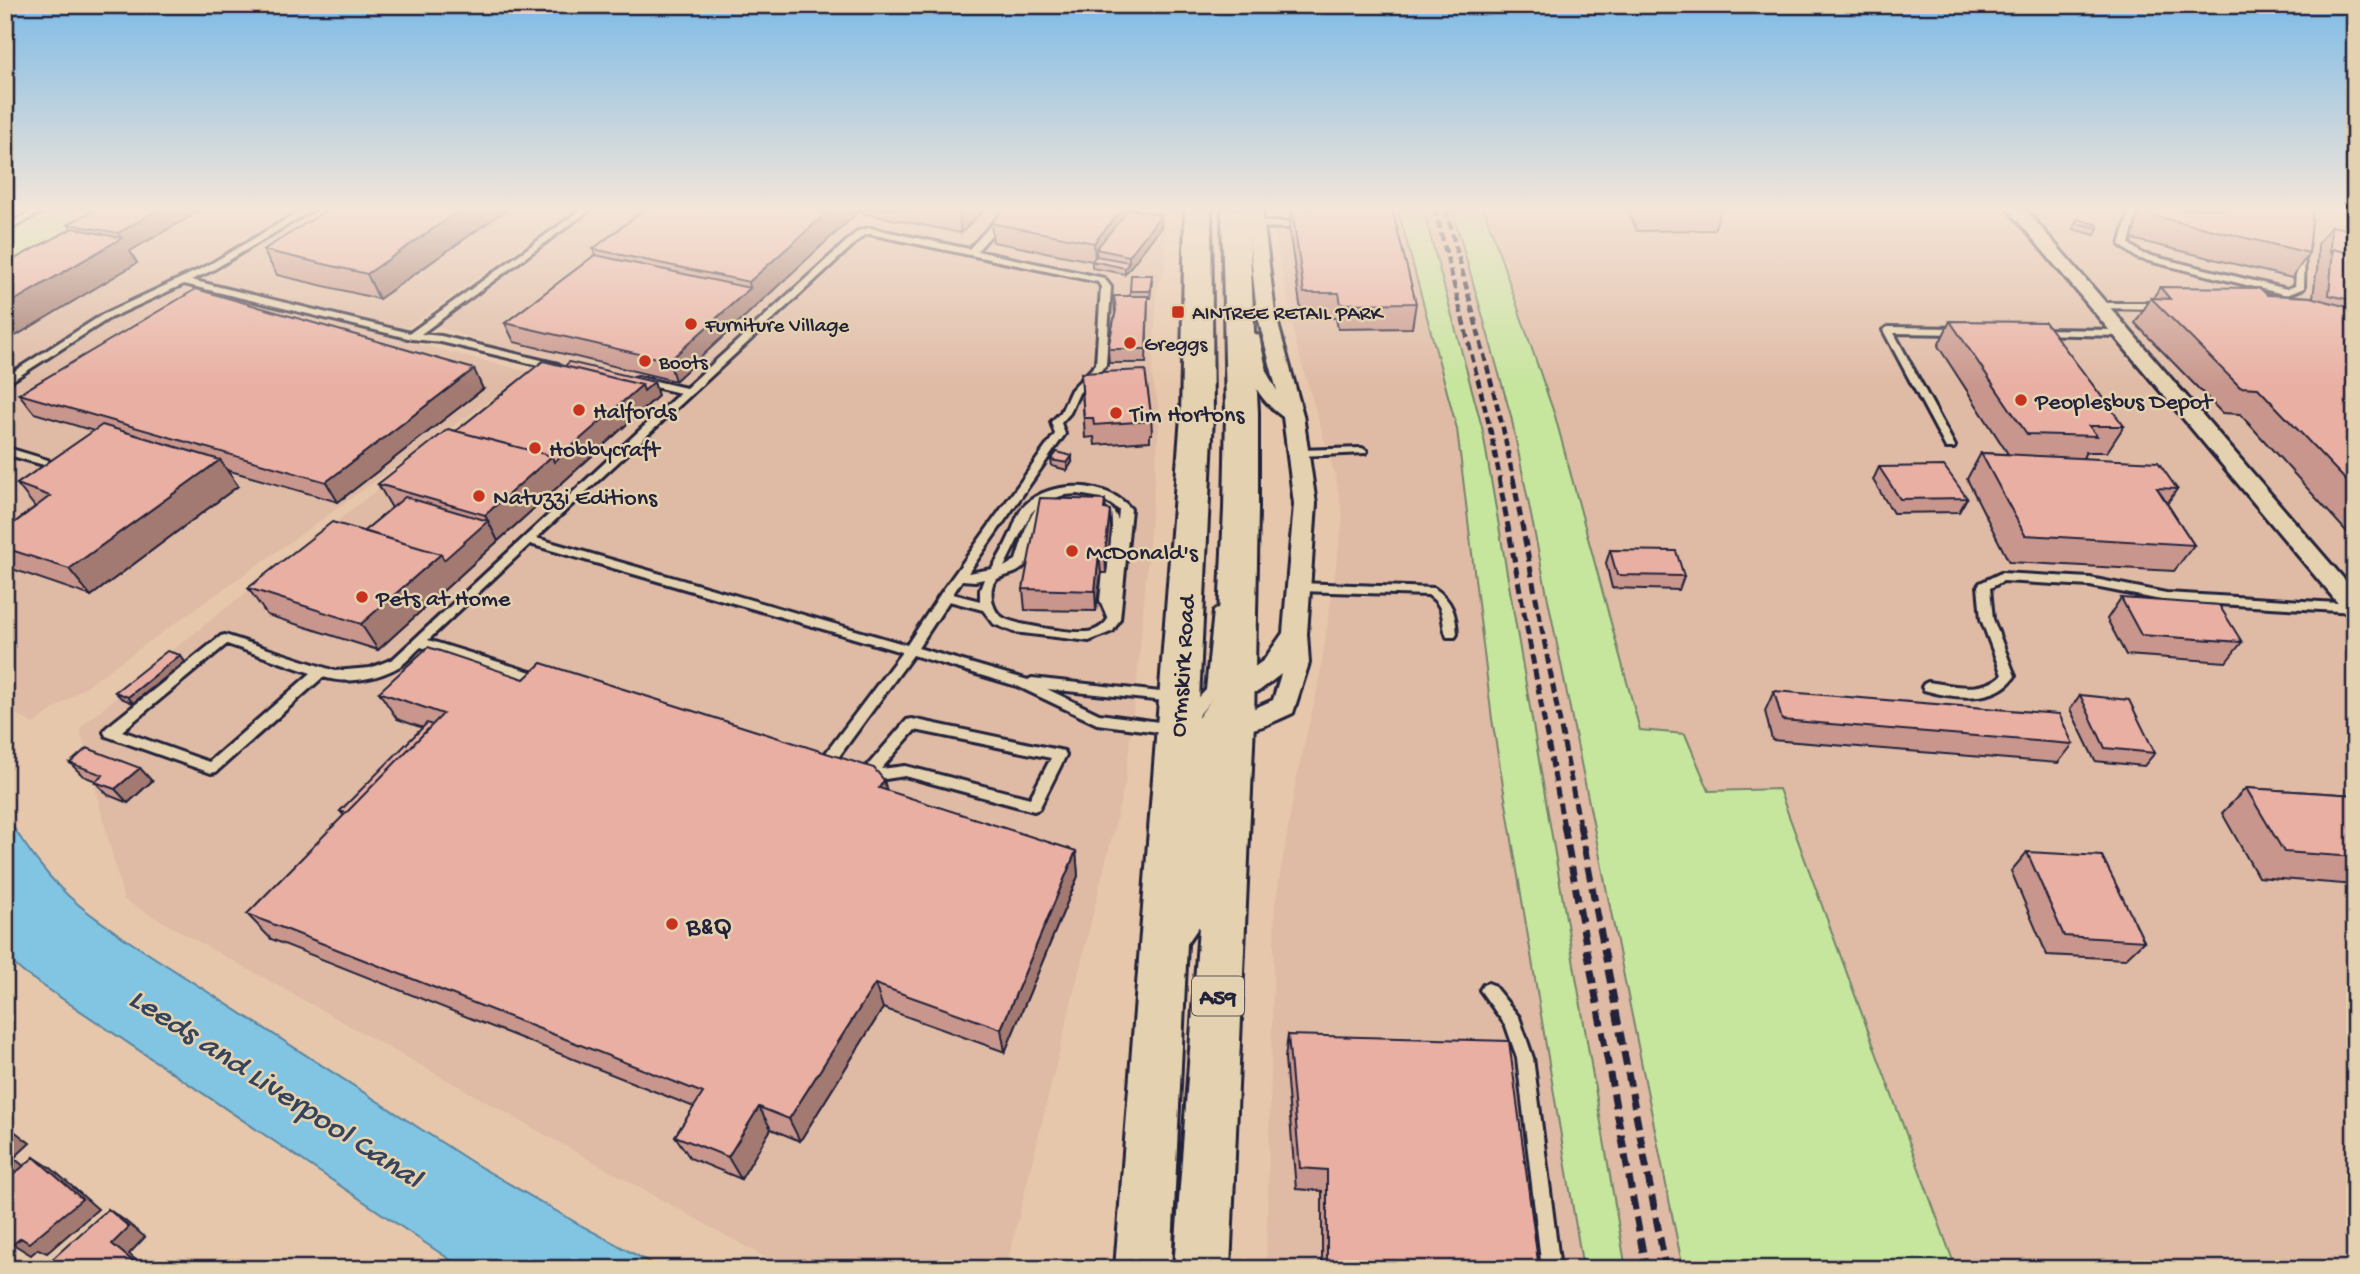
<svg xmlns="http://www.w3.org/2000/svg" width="2360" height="1274" viewBox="0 0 2360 1274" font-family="'Gochi Hand',sans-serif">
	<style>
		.built { fill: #dfbaa5 }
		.green { fill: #c6e59d; stroke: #74846c; stroke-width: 2 }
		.water { fill: #81c5e2; stroke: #5b849f; stroke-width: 2 }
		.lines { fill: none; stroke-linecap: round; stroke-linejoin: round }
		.lane-casing { stroke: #22223b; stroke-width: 6 }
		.street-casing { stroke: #22223b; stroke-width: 6 }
		.highway-casing { stroke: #22223b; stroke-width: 6 }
		.lane { fill: #e4d1af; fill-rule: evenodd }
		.street { fill: #e4d1af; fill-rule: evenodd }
		.highway { fill: #e4d1af; fill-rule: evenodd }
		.rail-far2 { stroke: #22223b; stroke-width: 4.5; stroke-dasharray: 8 4.5; stroke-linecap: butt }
		.rail-far1 { stroke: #22223b; stroke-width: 5; stroke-dasharray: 10 5; stroke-linecap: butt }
		.rail { stroke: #22223b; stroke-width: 7; stroke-dasharray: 14 7; stroke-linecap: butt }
		.wall { fill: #c8968c; stroke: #22223b; stroke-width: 2 }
		.shaded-wall { fill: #a37a72; stroke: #22223b; stroke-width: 2 }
		.building { fill: #e9afa3; stroke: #22223b; stroke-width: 2 }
		.poi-dot { fill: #c8321e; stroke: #e4d1af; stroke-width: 2.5 }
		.labels { text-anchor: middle; stroke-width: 5; stroke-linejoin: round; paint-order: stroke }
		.far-poi-label { font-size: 21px; fill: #22223b; stroke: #e4d1af; text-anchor: start }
		.shield { fill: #e4d1af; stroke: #5c565e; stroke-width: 2 }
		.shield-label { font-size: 23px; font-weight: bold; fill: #22223b }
		.poi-label { font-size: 24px; fill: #22223b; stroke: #e4d1af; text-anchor: start }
		.street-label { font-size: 24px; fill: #22223b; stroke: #e4d1af }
		.near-poi-label { font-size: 28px; fill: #22223b; stroke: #e4d1af; text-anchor: start }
		.near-water-label { font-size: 32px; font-style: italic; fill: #35435c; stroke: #e4d1af }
	</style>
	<rect width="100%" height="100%" fill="#e6c7ab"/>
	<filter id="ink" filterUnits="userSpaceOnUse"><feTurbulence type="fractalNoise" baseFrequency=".0143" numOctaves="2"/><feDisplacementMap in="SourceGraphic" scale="14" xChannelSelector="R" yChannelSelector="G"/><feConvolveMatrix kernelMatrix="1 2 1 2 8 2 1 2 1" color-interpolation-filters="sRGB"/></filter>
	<g filter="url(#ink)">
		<!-- built -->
		<path class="built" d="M120 209H574L393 338 529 372 542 361 435 326 598 209H1166L1165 269 1157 291 1152 376 1160 414 1138 671 1125 783 1006 1269H786L124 900 80 728 164 657 511 385 33 724 5 707V276Z
			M1270 209H1398L1457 429 1492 719 1583 1269H1266L1275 905 1297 776 1319 682 1343 518 1337 482 1296 344Z
			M1423 209H1452L1510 416 1683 1269H1626L1482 427Z
			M1484 209H2355V1269H1956L1779 789 1708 791 1685 734 1640 730 1555 416Z"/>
		<!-- green -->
		<path class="green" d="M5 209H120L5 276Z
			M1398 209H1423L1482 427 1626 1269H1583L1492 719 1457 429Z
			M1452 209H1484L1555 416 1640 730 1685 734 1709 791 1779 789 1956 1269H1683L1511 416Z"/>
		<!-- water -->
		<path class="water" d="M5 815C27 848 49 881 79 905 93 917 109 927 124 938L475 1164 582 1226 662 1269H464L24 973 5 956Z"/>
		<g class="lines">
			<defs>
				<path id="lane" d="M37 209H47L5 232V225Z
					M304 209H314L211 271 191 280 410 333 582 209H591L421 334 441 336 558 364 560 366 555 369 441 342 412 339 184 284 108 319 5 385V377L102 315 205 267Z
					M1006 209H1014L977 251 1104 278 1111 287 1106 365 1079 393 1070 413 1061 423 1065 434 968 573 992 569C998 558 1005 547 1010 535 1015 525 1017 513 1025 505 1051 479 1108 481 1131 509L1120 619 1113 631 1089 641 1014 632 994 624 983 610 949 601 918 648 1028 680 1032 678 1179 694 1180 697 1179 700 1174 702 1047 689 1099 714 1174 724 1179 725 1181 729 1179 733 1174 734 1097 724 1017 686 913 655 829 770 824 771 819 770 817 766 819 762 902 652 530 544 428 640 531 672 548 673 550 676 548 679 531 682 421 647C414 653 408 661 400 666 378 679 347 685 323 677L216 772 211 773 106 736 104 732 106 728 221 636 225 635 335 671 370 668 393 659 680 393 634 382V378L638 377 686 388 858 231 870 228 969 249ZM870 234 1098 282 1101 287 1096 364 1071 390 1061 412 1051 422 1055 434 941 593 907 645 536 538 864 235ZM1078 494 1101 498 1119 510 1118 520C1114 511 1110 504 1100 501L1094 505 1104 514 1108 523 1100 600 1108 619C1104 626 1094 632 1086 632 1072 633 1011 625 1002 617 996 613 993 606 992 599 988 568 1012 582 1025 565 1035 552 1033 534 1040 519 1043 512 1050 509 1055 504L1053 501H1046L1064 495ZM1036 508 1028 522 1016 560 1004 567 1031 513ZM984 579 980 590V601L953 594 962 580 975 581ZM227 644 311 673 209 762 122 731Z
					M2130 209H2138L2129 244 2143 254 2287 289 2295 286 2298 250 2305 248 2304 288 2287 295 2137 258 2120 245Z
					M1256 222H1288L1292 225 1288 228 1253 227 1252 225Z
					M2099 303H2162L2167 306 2162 309 2096 308 2094 306Z
					M1888 327 1961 328 1966 331 1961 334 1894 333 1955 446 1954 448H1946L1945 446 1883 330Z
					M2035 329 2122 330 2127 333 2122 336 2032 334V330Z
					M5 447 48 460 49 462 44 465 5 454Z
					M1362 448 1367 451 1366 453 1300 456 1295 453 1300 450Z
					M2001 573 2090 578 2166 593 2355 604V612L2166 601 2090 586 2003 581 1990 588 1993 619 2015 676C1996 704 1952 698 1924 690L1922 687 1924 684 1928 682C1953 685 1982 694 2002 675L1981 619 1978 586 1980 583Z
					M1299 583 1434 588C1452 600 1456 614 1457 634L1455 637H1447C1440 619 1447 608 1428 595L1299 591 1293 587Z
					M1220 607 1226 611 1218 692 1192 723H1182L1181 719 1182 715 1206 690 1214 611Z
					M912 719 1059 750 1064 751 1066 755 1039 809 1034 811 905 776 866 782 859 780 857 776 859 772 863 771 907 720ZM915 730 1051 758 1030 798 905 766 881 769Z
					M1488 983 1493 985 1519 1017 1533 1058 1560 1269H1542L1517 1058 1506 1026 1480 990 1483 985Z"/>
				<path id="street" d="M1246 209H1262L1275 313 1303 415 1316 504 1307 634 1309 663 1293 713C1273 722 1247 736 1225 729L1222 723 1218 728 1206 916 1180 954 1169 958 1158 954 1154 945 1177 912 1192 726 1224 682 1241 677 1264 660 1283 633 1294 504 1283 417C1254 396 1246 371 1239 336L1249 330 1259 336 1267 373 1277 391 1257 313ZM1281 674 1273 700 1255 708 1229 714 1242 696 1259 691Z
					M2008 209H2025L2355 592V616L2347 614Z"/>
				<path id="highway" d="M1185 209H1211L1213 416 1171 1269H1115L1181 416Z
					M1222 209H1248L1258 412V509L1254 722 1230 1269H1174L1214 722 1224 509 1226 412Z"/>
			</defs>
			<!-- lane casing -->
			<use href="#lane" class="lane-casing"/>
			<!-- street casing -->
			<use href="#street" class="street-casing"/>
			<!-- highway casing -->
			<use href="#highway" class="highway-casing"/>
			<!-- lane -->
			<use href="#lane" class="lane"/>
			<!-- street -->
			<use href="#street" class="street"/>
			<!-- highway -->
			<use href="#highway" class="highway"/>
			<!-- rail-far2 -->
			<path class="rail-far2" d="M1435 209 1490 428 1500 479
				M1446 209 1503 428 1513 479"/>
			<!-- rail-far1 -->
			<path class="rail-far1" d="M1499 478 1564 827
				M1513 478 1580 827"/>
			<!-- rail -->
			<path class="rail" d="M1564 825 1646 1269
				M1580 825 1666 1269"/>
		</g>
		<!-- wall -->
		<path class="wall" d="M203 209 130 251 137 263 12 338 5 336V264L71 229 68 224Z
			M507 209 379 299 277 275 263 250Z
			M645 209H985L961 233 858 212 675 381 514 342 505 323 595 255 593 249Z
			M1291 209 1416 303 1412 328 1338 329 1336 318H1302L1289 229Z
			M1627 209H1721L1714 230 1637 231Z
			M2140 209H2313L2309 253 2292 278 2132 239Z
			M1137 210 1161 227 1125 274 1092 268V261L993 242 991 223Z
			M2077 219 2098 228 2095 235 2073 229Z
			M2331 226 2355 231V541L2240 414 2222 413 2135 323 2151 298H2153L2160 287 2313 297 2316 274 2317 272 2318 244Z
			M1152 281 1150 298H1148L1146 363H1109L1108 349 1115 314 1114 296H1130V291Z
			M1950 321 2124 426 2107 452H2086L2083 458 2177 489 2167 504 2194 545 2174 571 2009 562 1967 479 1981 453 2008 454 1938 346Z
			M565 366 654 382 658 396 378 650 267 615 248 588 364 531 392 508 378 484 456 431Z
			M1081 373 1151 414 1152 434H1150V441L1095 445 1094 437 1085 438Z
			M483 389 338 502 227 470 238 486 91 596 12 569 5 561V530L35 507 17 484 94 431 34 413 19 394Z
			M1051 460 1072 462 1067 470 1052 466Z
			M1879 467 1967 498 1959 512 1893 513 1873 480Z
			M1105 500 1106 509 1110 510 1111 530 1106 573H1101L1096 611 1025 610 1023 589Z
			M1610 550 1684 576 1679 590 1612 588 1606 563Z
			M2121 598 2242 642 2226 662 2126 655 2107 619Z
			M180 655 185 662 133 703 121 698 115 692Z
			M524 679 887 791 1076 851 1078 876 1005 1052 883 1008 800 1141 771 1129 741 1179 690 1158 675 1136 694 1107 271 939 247 914 344 816 340 811 423 728 397 719 379 692Z
			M1774 691 2073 744 2058 763 1772 740 1765 711Z
			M2080 695 2155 753 2144 766 2095 761 2070 709Z
			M70 763 152 781 128 803 108 795 95 782 96 781 83 776Z
			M2246 788 2355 795V885L2258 877 2222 813Z
			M2027 852 2144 941 2125 959 2047 955 2011 871Z
			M1288 1035 1539 1269H1322V1191L1296 1189 1285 1058Z"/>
		<!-- shaded-wall -->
		<path class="shaded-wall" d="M160 209H203L130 251 137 263 12 338 5 328V306L121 238 118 233Z
			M462 209H507L379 299 367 274Z
			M831 209H858V212L675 381 669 361 750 288 749 282Z
			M958 209H985L961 233Z
			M1122 209H1138L1104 251 1096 249 1097 260 1095 262 1094 243Z
			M1161 215V227L1125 274V268L1129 262V256Z
			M474 369 483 389 338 502 326 482Z
			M654 382 658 396 498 541 485 515 552 456 642 385Z
			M1072 456V462L1067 470V463Z
			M220 460 238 486 91 596 69 569Z
			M1110 510 1111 530 1106 573 1105 553Z
			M488 521 498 541 378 650 361 624 441 554Z
			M1099 553 1101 573 1096 611 1095 591Z
			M180 655 185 662 133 703 128 697Z
			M140 768 152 781 128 803 115 789Z
			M884 780 891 806 879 788Z
			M1076 851 1078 876 1005 1052 1001 1029Z
			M875 984 883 1008 800 1141 789 1119Z
			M759 1107 771 1129 741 1179 728 1157Z
			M5 1124 30 1143 14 1158 32 1173 5 1196Z
			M34 1157 51 1168 98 1209 47 1253 38 1249 31 1255 13 1244 21 1238Z
			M108 1209 124 1220 145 1237 129 1254 146 1269H142L112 1244Z"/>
		<!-- building -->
		<path class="building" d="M96 209H160L118 233 68 224Z
			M329 209H462L367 274 263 250Z
			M645 209H831L749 282 593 249Z
			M1004 209H1122L1094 243 991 223Z
			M1129 209 1161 215 1129 256 1096 249Z
			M1292 209H1392L1416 303 1341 304 1339 293H1304Z
			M2147 209H2313L2309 253 2146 214Z
			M2077 219 2098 225V228L2076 223Z
			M2331 226 2355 231V254L2333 249 2330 253Z
			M73 228 122 238 5 306V264Z
			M2333 249 2355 254V301L2329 295Z
			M595 255 750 288 669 361 505 323Z
			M1096 256 1129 262 1125 268 1092 261Z
			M1131 275H1152L1150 291H1130Z
			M2160 287 2260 288 2267 295 2310 297 2355 309V490L2258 388 2240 387 2151 298 2170 299Z
			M196 289 474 369 326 482 19 394Z
			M1114 296H1148L1146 349H1108L1116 310Z
			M1950 321 2045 322 2124 426H2089L2097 436 2027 434Z
			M543 361 642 385 554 462 552 456 456 431Z
			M569 362 654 382 644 391 642 385 565 366Z
			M1145 370 1151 414H1149L1150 421 1094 425 1093 418H1084L1081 373Z
			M102 425 220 460 69 569 5 548V530L50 496 17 484Z
			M448 429 552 456 485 515 378 484Z
			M1057 452 1072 456 1067 463 1051 460Z
			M1981 453 2158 462 2177 489 2157 488 2194 545 2025 535Z
			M1944 466 1967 498 1900 499 1879 467Z
			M405 497 488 521 444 560 441 554 364 531Z
			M1040 498 1105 500 1104 509 1110 510 1105 553H1099L1095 591 1023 589Z
			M332 522 441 554 361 624 248 588Z
			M1610 550 1676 551 1684 576 1617 575Z
			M2121 598 2219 605 2242 642 2141 635Z
			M428 647 524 679 541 663 874 768 884 780 879 788 1076 851 1001 1029 875 984 789 1119 759 1107 728 1157 675 1136 703 1093 247 914 443 714 379 692Z
			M167 651 180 655 128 697 115 692Z
			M1774 691 2059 714 2073 744 1782 720Z
			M2080 695 2129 700 2155 753 2105 748Z
			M427 723 432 725 346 813 340 811Z
			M87 748 140 768 115 789 95 782 103 775 70 763Z
			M2246 788 2355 795V857L2284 852Z
			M2027 852 2102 856 2144 941 2064 936Z
			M1288 1035 1509 1041 1539 1269H1327V1170L1300 1168Z
			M5 1126 13 1132 5 1139Z
			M5 1154 15 1162 5 1170Z
			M34 1157 82 1199 29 1243 21 1238 13 1244 5 1237V1182Z
			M108 1209 129 1227 112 1244 142 1269H57L49 1262Z"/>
	</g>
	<!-- sky -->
	<linearGradient id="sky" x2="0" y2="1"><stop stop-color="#7fbbe6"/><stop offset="0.54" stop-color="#f4e6d9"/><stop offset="1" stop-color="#f4e6d9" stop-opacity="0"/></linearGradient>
	<rect width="2360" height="387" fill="url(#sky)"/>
	<!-- markers -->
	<g class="poi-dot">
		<rect x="1171" y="305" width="14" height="14" rx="3.5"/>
		<circle cx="691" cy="324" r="7"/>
		<circle cx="1130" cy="343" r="7"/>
		<circle cx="645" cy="361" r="7"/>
		<circle cx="2021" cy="400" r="7"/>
		<circle cx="579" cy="410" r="7"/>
		<circle cx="1116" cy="413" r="7"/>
		<circle cx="535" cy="448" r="7"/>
		<circle cx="479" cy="496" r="7"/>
		<circle cx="1072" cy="551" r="7"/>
		<circle cx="362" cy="597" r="7"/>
		<circle cx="672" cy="924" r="7"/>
	</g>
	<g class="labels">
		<!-- far-poi labels -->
		<g class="far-poi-label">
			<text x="1192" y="319">AINTREE RETAIL PARK</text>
			<text x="705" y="331">Furniture Village</text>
			<text x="1144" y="350">Greggs</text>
			<text x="659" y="368">Boots</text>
		</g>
		<!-- shield labels -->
		<rect class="shield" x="1192" y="976.5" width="52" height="39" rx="5"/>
		<g class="shield-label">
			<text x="1218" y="1004">A59</text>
		</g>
		<!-- poi labels -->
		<g class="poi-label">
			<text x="2035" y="408">Peoplesbus Depot</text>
			<text x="593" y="418">Halfords</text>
			<text x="1130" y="421">Tim Hortons</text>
			<text x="549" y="456">Hobbycraft</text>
			<text x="493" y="504">Natuzzi Editions</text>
			<text x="1086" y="559">McDonald's</text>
			<text x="376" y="605">Pets at Home</text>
		</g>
		<!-- street labels -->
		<g class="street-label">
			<text transform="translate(1181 666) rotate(-86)" y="8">Ormskirk Road</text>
		</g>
		<!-- near-poi labels -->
		<g class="near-poi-label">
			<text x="686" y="934">B&amp;Q</text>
		</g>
		<!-- near-water labels -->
		<g class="near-water-label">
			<text transform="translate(277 1086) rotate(33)" y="11">Leeds and Liverpool Canal</text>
		</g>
	</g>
	<!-- margin -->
	<rect width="2360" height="1274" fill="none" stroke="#e4d1af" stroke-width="28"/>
	<rect x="14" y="14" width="2332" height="1246" fill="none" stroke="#22223b" stroke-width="2.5" filter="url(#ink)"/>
</svg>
